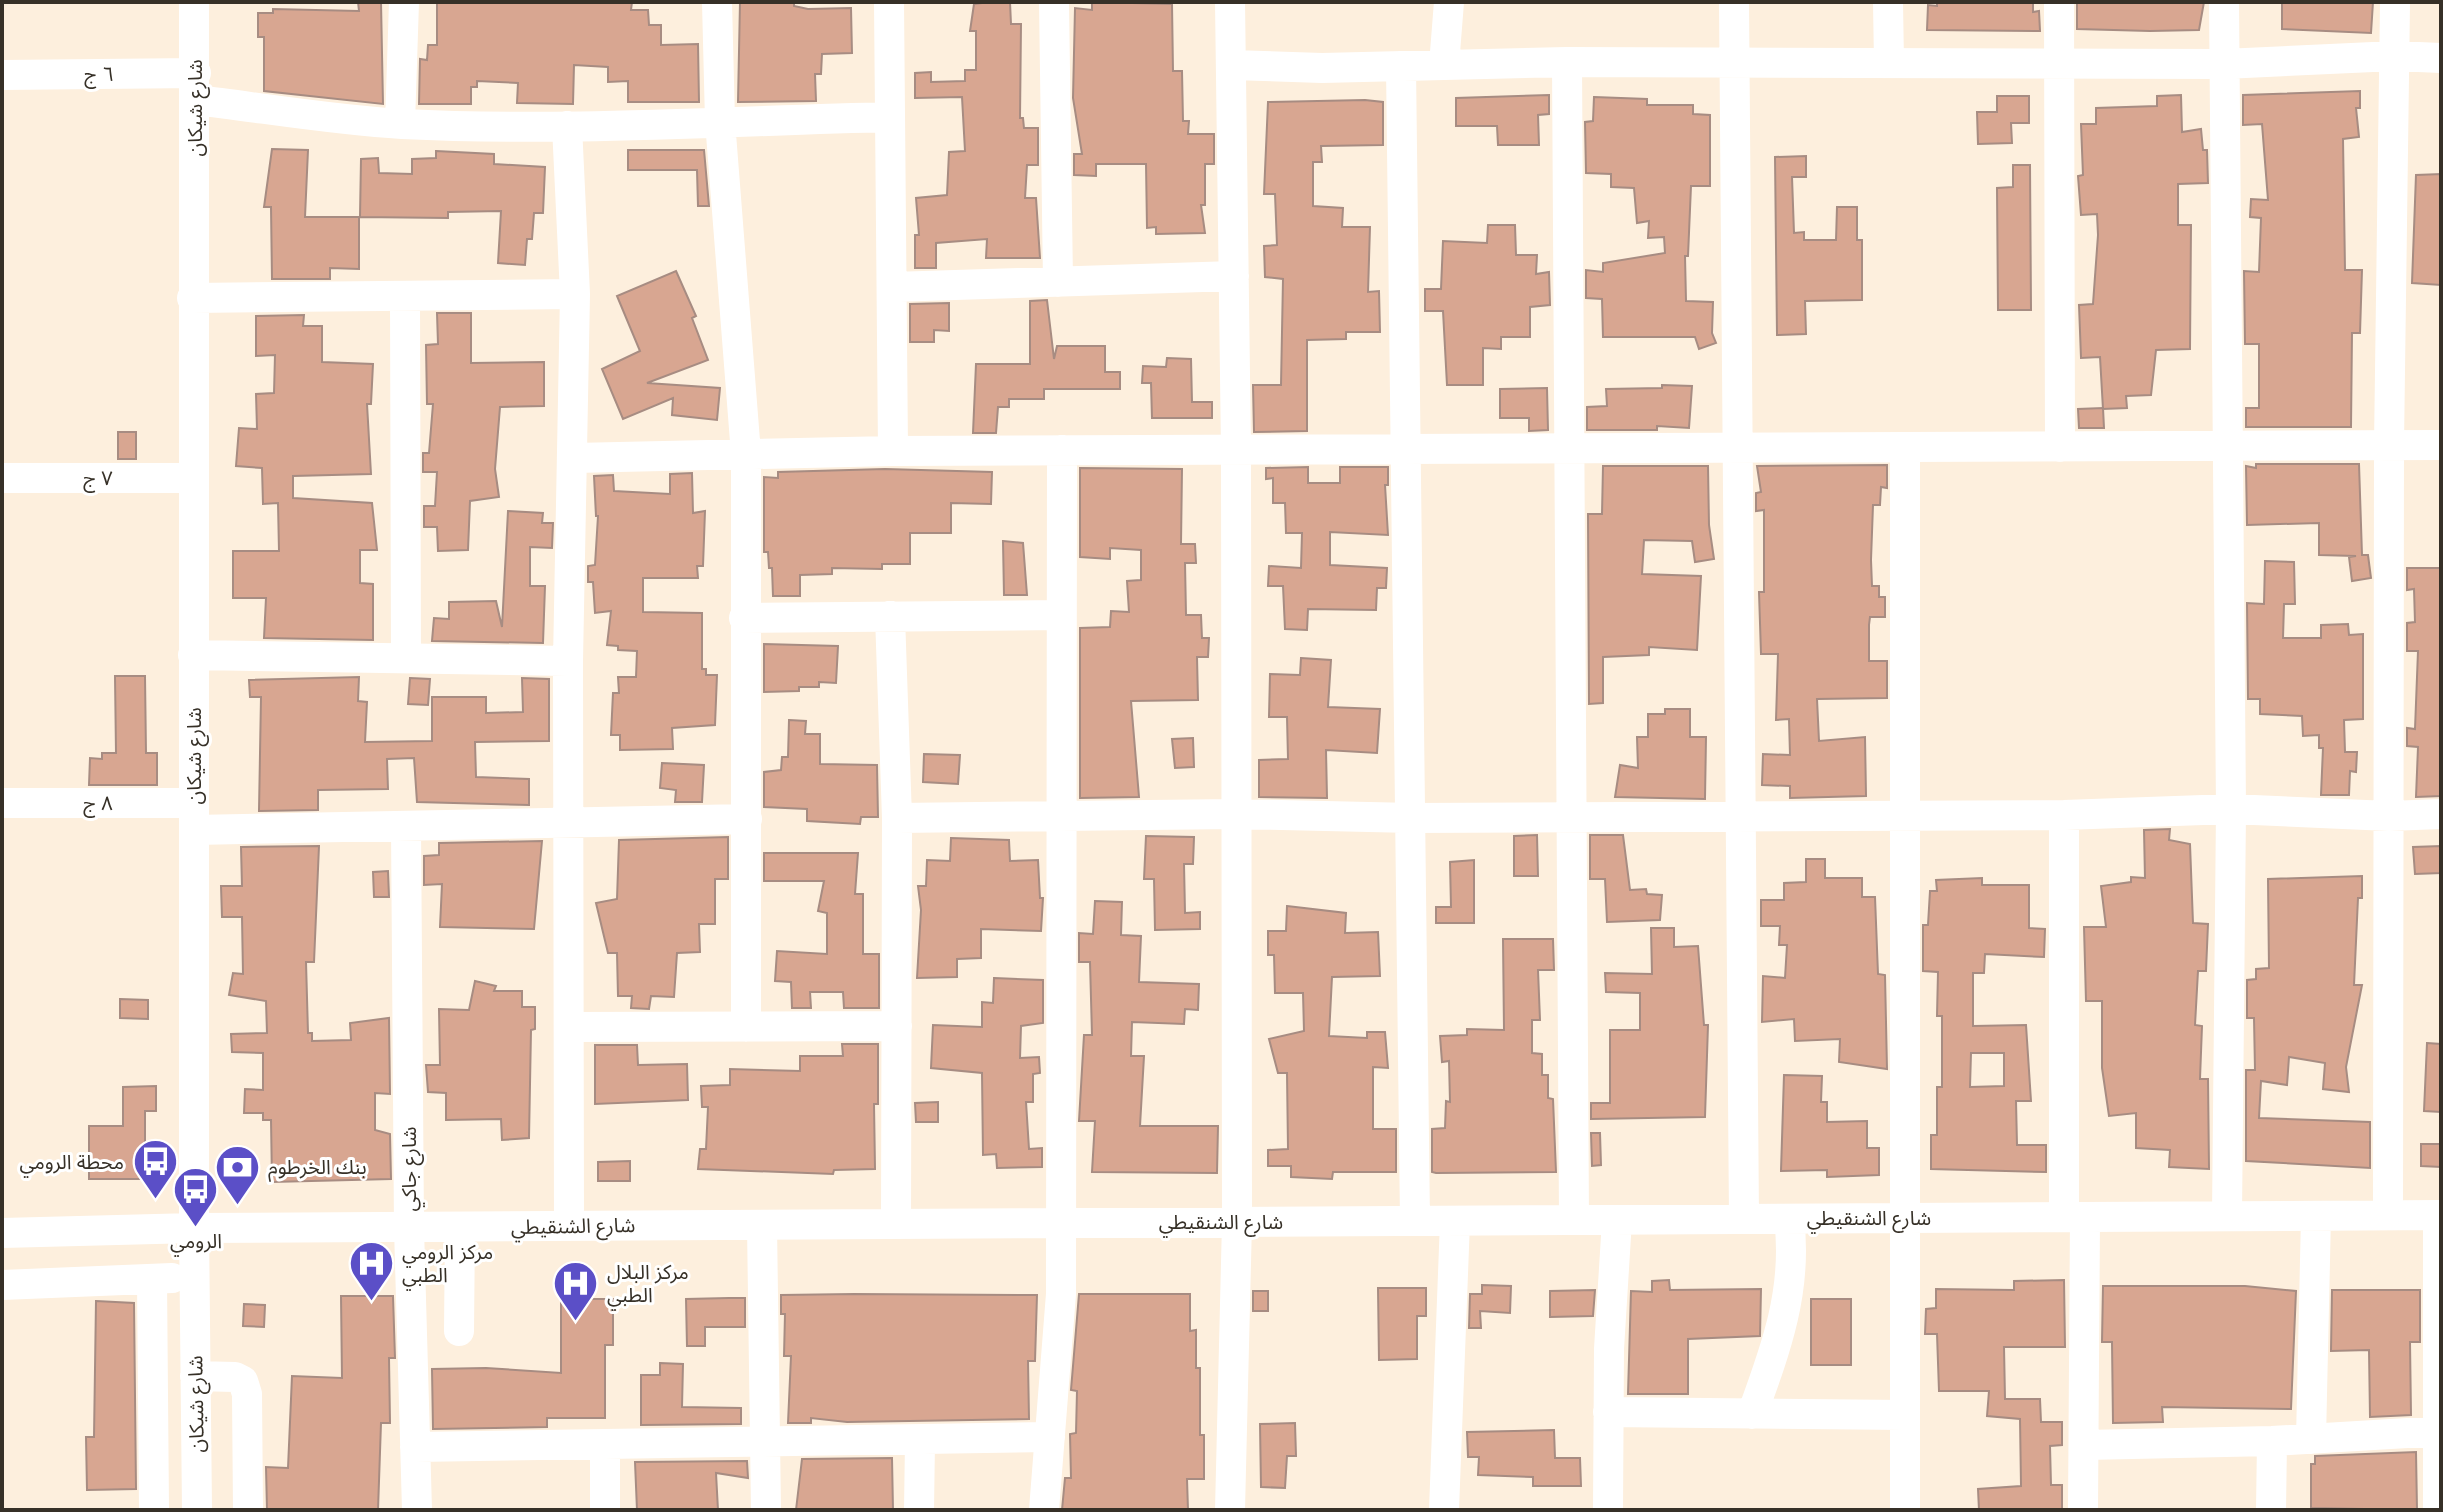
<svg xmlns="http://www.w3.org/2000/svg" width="2443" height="1512" viewBox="0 0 2443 1512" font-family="'PT Sans','Noto Sans Arabic',sans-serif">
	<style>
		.building { fill: #d8a691; stroke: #a78c82; stroke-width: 2; fill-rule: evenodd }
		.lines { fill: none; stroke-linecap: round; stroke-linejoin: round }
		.minor { stroke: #fff; stroke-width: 30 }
		.labels { text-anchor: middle; stroke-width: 6; stroke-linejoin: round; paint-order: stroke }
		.street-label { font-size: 20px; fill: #363027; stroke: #fff }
		.poi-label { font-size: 20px; fill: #363027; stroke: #fff; text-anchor: start }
	</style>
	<rect width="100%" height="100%" fill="#fdefdd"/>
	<!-- building -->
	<path class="building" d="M358 2H381L383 104 264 91V37H258V13H273V9L359 11Z
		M437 2H632L631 10H648L649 25H661V45L698 44 699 102H628V81L608 82V67L574 65 573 104 517 103 518 83 477 81V87H471V104H419L420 59 427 60 428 45H437Z
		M740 2H794V6L808 9 851 8 852 53 822 54 821 74H815L816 101 738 102Z
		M990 2H1010L1011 24H1021L1020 118H1023L1024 128H1038V165H1027L1025 198H1036L1040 258H986L987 239 936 243V268H915V235H919L916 198 947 195 949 152 965 151 962 97 915 98V73L931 72V82L965 81V70H976V31H970L974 4Z
		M1092 2 1172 4 1173 71H1182L1183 121H1189L1188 134H1214V164H1205V205H1201L1205 233 1156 234V227L1147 228 1146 164H1096V176L1074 175V154H1082L1073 98 1075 8 1092 10Z
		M1937 2H2033V12L2039 11 2040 31 1927 30 1928 5 1937 6Z
		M2077 2H2204L2199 30 2150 31 2077 29Z
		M2282 2H2373L2371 33 2282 29Z
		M2360 91V108H2356L2359 137 2343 139 2345 270H2362L2360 333H2352L2351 427H2246V408H2259V344H2245L2244 271 2259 272 2261 218 2250 217 2251 199 2268 200 2262 124 2243 125V95Z
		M1549 95V114L1538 115 1539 145H1498L1497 126H1456V98Z
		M2181 95 2182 132 2201 129 2203 150H2207L2208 183 2178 184V225H2191L2190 349 2156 350 2151 395 2126 396 2127 408 2103 409 2100 357 2081 358 2079 305 2093 304 2098 235 2097 214 2081 215 2078 176 2083 175 2081 124H2096V108L2157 106V96Z
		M1997 96H2029V123H2011L2012 143 1978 144 1977 112H1997Z
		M1594 97 1647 99V105H1693V114L1710 115V186H1691L1688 256H1685L1686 301 1713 302 1712 333 1716 343 1699 349 1695 337H1603L1602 299 1586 298V270L1603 272V263L1665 253 1664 237 1648 238 1649 221 1637 223 1634 188 1611 187V174L1586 173 1585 122 1593 121Z
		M1365 100 1383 102V145L1321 146 1322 162H1313V206L1343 208 1342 227H1370L1368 292 1379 291 1380 332H1346V339L1307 340V431L1254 432 1253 385H1281L1283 279 1265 277 1264 246 1277 245 1275 194H1264L1268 102Z
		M272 149 308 150 305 217H359V269L330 268V279H272L271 207H264Z
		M628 150H704L709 206H698L697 170H628Z
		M436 151 494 154V164L545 167 543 213H534L532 239H527L525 265 498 263 501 211 448 212V218L360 217 361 159 378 158 379 173 412 174V159L436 158Z
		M1806 156V177H1792L1794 233 1804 232V240H1836L1837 207H1857V240H1862V300L1805 301 1806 334 1777 335 1775 157Z
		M2013 165H2030L2031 310H1998L1997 188 2013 187Z
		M2441 174V285L2412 283 2416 175Z
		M1488 225H1515L1516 255H1537L1536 274 1549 272 1550 305 1530 307V337H1501V349L1483 348V385H1447L1443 311H1425V289H1441L1443 241 1487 243Z
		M676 271 696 316 692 318 708 360 647 383 720 388 717 420 672 415 673 398 623 419 602 369 640 351 617 296Z
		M1047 300 1054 359 1057 346H1105V372H1120V389H1044V399H1009V407H998L996 433H973L976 364H1030V301Z
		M949 303V331L934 330V342H910V304Z
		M437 313H471V363L544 362V406L500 407 495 469 499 497 470 501 468 550 438 551 437 527H424V506H435L437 472H423V453H429L433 404H427L426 345 438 344Z
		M304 315 303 326H322V362L373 364 371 404H367L371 474 293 476V498L372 503 377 550H360V583L373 584V640L264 638 266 598H233V551H279L278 503 263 504 262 468 236 466 239 428 257 429 256 394 274 393 275 355 256 356V316Z
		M1167 358 1191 359 1192 402H1212V418H1152L1151 383H1142L1143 366 1166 367Z
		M1662 385 1692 386 1689 428 1657 426V430H1587V407L1607 406 1606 389 1662 388Z
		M1547 388 1548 430 1529 431V418H1500V389Z
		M2103 408 2104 428H2079L2078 409Z
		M118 432H136V459H118Z
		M2256 464H2359L2362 555H2368L2371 578 2352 581 2349 557 2356 556 2319 555V523L2247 525 2246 466 2256 468Z
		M1887 465V488L1881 487 1880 505H1873L1871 560 1872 586H1879V597H1885V617H1870L1869 625V661H1887V698L1817 699 1819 741 1865 737 1866 796 1790 798V786L1762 785 1763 754 1790 755 1789 719 1776 720 1778 654H1761L1759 592H1764V510L1756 511V493L1761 492 1757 466Z
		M1603 466H1708L1709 525 1714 559 1695 562 1692 541 1644 540 1642 574 1701 576 1697 650 1649 647V655L1603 657V703L1589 704 1588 514H1602Z
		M1308 467V483H1340V467H1388V485H1385L1388 535 1330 532V565L1387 568 1386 588H1377L1376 610 1308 609 1307 630 1285 629 1283 586H1268L1269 566 1301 568 1302 533H1286L1285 503H1273V478L1266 479V468Z
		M1080 468 1182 469 1181 544H1195L1196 563H1185L1186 615H1201L1202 638H1209L1208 657H1197L1198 700 1131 701 1139 797 1080 798V628L1110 627 1111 611 1129 612 1127 581 1141 580V550L1110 548V559L1080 557Z
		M885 469 992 472 991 504 951 503V533H910V564H882V569L832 568V574L800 575V596H773L772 568H769L768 552H764V477L778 478V472Z
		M692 473 693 513 705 511 703 566H697L698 578H643V612L702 613V669H706V675H717L715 725 672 728 673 749 620 750V735H611L613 693H619L618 677H636L637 651 618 650V646L607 645 611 611 595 613 593 582H588V566L595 565 598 516H596L594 476 613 475 614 491 670 494V474Z
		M508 511 543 513 542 523H553L552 548 530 547V586H545L543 643 432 641 434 618 449 619V602L496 601 502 627Z
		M1003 541 1023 543 1027 595H1004Z
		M2265 561 2294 562 2295 604H2284L2283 638H2321V625L2348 624 2349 635 2363 634V719L2344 720 2345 752H2357L2356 772 2350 771 2349 795H2321L2323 748H2319V735L2303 736 2302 716 2260 714V699H2248L2247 603 2264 604Z
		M2407 568H2441V796L2416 797 2418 747 2407 746V728L2415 729 2418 651H2407V623L2415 622 2414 589 2407 590Z
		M764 644 838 646 836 683 819 682V687H799V691L764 692Z
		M1301 658 1331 660 1328 707 1380 709 1377 753 1326 750 1327 798 1259 797V760L1288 759 1287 717H1269L1270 674 1300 675Z
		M115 676H145L146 753H157V785H89L90 758 102 759V753H116Z
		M359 677 358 701 367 702 365 742 432 741V697H486V713L523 712 522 678 549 679V741L475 742 476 777 529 779V805L417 802 414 758 387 759 388 789 318 790V810L259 811 261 697H250L249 680Z
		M410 678 430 679 428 705 408 704Z
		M1665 709H1690V737H1706L1705 799 1615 797 1620 765 1638 768 1637 737H1648V714H1665Z
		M789 720 806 721 805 734H820V764L877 765 878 817H861L860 824 807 821V809L764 807V772L781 770 782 757H788Z
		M1193 738 1194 767 1175 768 1172 739Z
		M924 754 960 755 958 784 923 782Z
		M662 763 704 765 702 802H675L676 790 660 788Z
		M2170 829 2169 840 2190 844 2193 923 2208 924 2206 971H2198L2195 1025 2202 1026 2200 1079H2208L2209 1169 2169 1167 2170 1150 2136 1148V1113L2109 1116 2102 1068V1001H2086L2084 927H2106L2101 886 2131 882V877L2145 878 2144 830Z
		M1537 835 1538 876H1514V836Z
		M1590 835H1623L1630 890 1646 889 1647 894 1662 895 1660 920 1607 922 1605 879H1590Z
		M1146 836 1194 837 1193 864H1184L1185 913 1200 912V929L1155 930 1154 879H1144Z
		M728 837V879H715V924H699L700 952 677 953 674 997 651 996 649 1009 631 1008 632 996H618L617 953H608L596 903 617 899 619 840Z
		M951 838 1009 840 1010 861 1038 860 1040 898H1043L1041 931 981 929V958L957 959V977L917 978 921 910 918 886H926L927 860 950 861Z
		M542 841 534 929 440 927 442 884 424 885V856L439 855V843Z
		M319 846 314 962H306L308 1033H312V1041L351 1040 350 1023 389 1018 390 1094 375 1093V1130L390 1134 391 1179 272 1182 271 1120H263V1113H244L245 1089 263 1090V1053L232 1052 231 1034 267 1033 266 1001 229 995 233 973 243 974 242 917H222L221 886H242L241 847Z
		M2441 846V873L2415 874 2413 847Z
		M764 853H858L855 894H863V954H879V1008H844L843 992H810L811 1008H792L791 982 775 981 777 951 827 954V913L818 911 824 881H764Z
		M1806 859H1825V878H1862V897H1875L1878 974 1885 975 1887 1069 1839 1062 1840 1039 1795 1041 1794 1019 1762 1022 1763 976 1785 978 1787 945H1779L1780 926H1761V900H1784V883L1806 882Z
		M1474 860V923H1436V907H1451L1450 862Z
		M388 871 389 897H374L373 872Z
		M2362 876V898H2358L2354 985H2362L2346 1067 2349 1092 2323 1089 2325 1063 2289 1057 2287 1085 2261 1081 2259 1118 2370 1122V1168L2246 1161V1070H2255L2254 1018H2247V980L2256 979V969L2269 968 2268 879Z
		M1982 878V885H2029V928L2045 929 2044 957 1985 954 1984 973H1973V1026L2026 1025 2031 1101H2016L2017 1145H2046V1172L1931 1169V1135H1937V1087H1942V1016H1937L1938 972 1923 971V925H1928L1930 891H1937L1936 880ZM1971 1053H2004V1086L1970 1087Z
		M1095 901 1122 902 1121 935 1141 936 1139 982 1199 984 1198 1010 1185 1009 1184 1024 1132 1022 1131 1056H1144L1140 1126H1218L1217 1173 1092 1172 1095 1121H1079L1084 1035H1092L1090 962H1079V933L1093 934Z
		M1287 906 1346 913 1345 933 1378 932 1380 976 1332 977 1329 1036 1367 1038V1032H1385L1388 1068 1373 1067V1129H1396V1172H1333L1332 1179 1291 1177V1166H1268V1150L1288 1149 1287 1073H1278L1269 1039 1304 1031 1303 993H1275L1274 955H1268V931H1286Z
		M1651 928H1674V947L1698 946 1704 1025H1708L1705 1117 1591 1119V1103H1610V1030H1640V993L1606 992 1605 973 1652 974Z
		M1503 939H1553L1554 970H1538L1540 1020H1532V1053L1542 1054V1075H1548V1098L1553 1099 1556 1172 1436 1173 1432 1172V1129L1445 1128 1446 1101 1450 1102 1449 1061 1442 1062 1440 1036 1467 1035V1029L1504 1030Z
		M994 978 1043 980V1023L1021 1026 1020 1058 1039 1057 1040 1073 1033 1074V1102H1026L1029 1149 1042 1148V1167L997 1168 996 1154 983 1155 982 1073 931 1068 933 1025 982 1027V1002L993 1003Z
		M475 981 496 986 494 991H522V1007H535V1029L531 1030 529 1138 502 1140 501 1119 446 1120V1093L428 1092 426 1065H440L439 1009 469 1010Z
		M120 999 148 1000V1019L120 1018Z
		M2427 1043 2441 1044V1112L2424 1111Z
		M842 1044H878V1104H874L875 1169 834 1170 833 1174 698 1169 700 1149H706L708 1107H702L701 1086 730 1085V1069L800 1071V1056H843Z
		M595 1045H637L638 1065 687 1064 688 1100 595 1104Z
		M1784 1075 1822 1076 1821 1102H1827V1122L1867 1121V1148H1879V1175L1827 1177V1170L1781 1171Z
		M156 1086V1111H145V1179H89V1126H123V1087Z
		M938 1102V1122H916L915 1103Z
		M1591 1133H1600L1601 1165 1592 1166Z
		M2421 1144H2441V1167L2421 1166Z
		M630 1161V1181H598V1162Z
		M1669 1280 1670 1290 1761 1289 1760 1336 1688 1339V1394H1628L1631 1291 1652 1292V1281Z
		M2064 1280 2065 1347H2004L2005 1399H2040L2041 1422H2062V1445L2050 1446 2051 1485H2062V1510H1979L1978 1489 2021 1486 2020 1419 1987 1416 1989 1391H1939L1937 1334H1925L1926 1309 1936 1308V1289L2014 1290V1281Z
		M1482 1285 1511 1286 1510 1313 1480 1311 1481 1328H1469L1470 1294H1482Z
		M2103 1286H2245L2296 1291 2291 1409 2162 1407 2163 1422 2113 1423 2112 1342H2102Z
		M1378 1288H1426V1316H1417V1359L1379 1360Z
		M1595 1290 1593 1316 1550 1317V1291Z
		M2332 1290H2420V1342H2410L2411 1415 2370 1417 2369 1350 2331 1351Z
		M1253 1291H1268V1311H1253Z
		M854 1294 1037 1295 1035 1361H1028L1029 1419 847 1422 811 1418V1423H788L791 1356H784L785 1314H781V1295Z
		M1079 1294H1190V1331L1196 1330V1368H1200V1435H1204V1479H1187L1188 1510H1062L1065 1478H1071L1070 1434 1076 1433 1077 1391 1071 1390Z
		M341 1296H393L395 1358H389L390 1423H381L378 1510H267L266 1467 288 1468 292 1376 342 1378Z
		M729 1298H745V1327H705V1346H687L686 1299Z
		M561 1299H613V1345H605V1418H547V1427L433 1429 432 1369 486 1368 561 1373Z
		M1811 1299H1851V1365H1811Z
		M96 1301 134 1303 136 1489 87 1490 86 1437H94Z
		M244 1304 265 1305 264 1327 243 1326Z
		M660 1363 683 1364 682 1407 741 1408V1424L641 1425V1375H660Z
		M1295 1423 1296 1456H1287L1285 1488 1261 1487 1260 1424Z
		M1554 1430 1555 1458H1580L1581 1486H1533V1477L1478 1475 1479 1457H1468L1467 1432Z
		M2416 1452 2417 1510 2311 1508V1464H2315V1456Z
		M892 1458 893 1510H796L802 1459Z
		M747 1461 748 1478 716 1473 718 1510H637L635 1462Z"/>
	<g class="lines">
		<!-- minor -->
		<path class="minor" d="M194 2V1228L197 1510
			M717 2 720 121 746 454V1027
			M889 2 893 451
			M1054 2 1058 282
			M1734 2 1744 1219
			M1888 2 1889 63
			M2059 2 2060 447
			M2224 2 2231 809 2227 1216
			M1567 62 1574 1220
			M1232 65 1322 68 1567 62 2224 64 2395 56 2441 58
			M1444 65 1449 2
			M1401 66 1415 1221
			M2 75 196 73
			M196 100C264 108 333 120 402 124 565 132 727 121 890 117
			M400 124 404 2
			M567 126 575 294 568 661 569 1226
			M892 287 1234 276
			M405 296 406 658
			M192 298 575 294
			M574 458 893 451 2441 445
			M2 478H194
			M890 616 897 818 896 1224
			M744 618 1060 615
			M193 655 568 661
			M2 803H194
			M2064 815V1217
			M897 818 1235 814 1413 818 2064 815 2231 809 2389 816 2441 814
			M406 827 409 1228 417 1510
			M194 830 747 819
			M569 1027 897 1026
			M2388 1215 2389 445 2395 2
			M762 1225 766 1510
			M2 1233 194 1228 2441 1215
			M152 1279 154 1510
			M2 1285 172 1278
			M459 1331 460 1228
			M195 1376 235 1377 243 1381 247 1394 248 1510
			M1608 1412 1905 1415
			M1752 1414C1776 1349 1798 1289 1789 1219
			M2311 1439 2316 1216
			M605 1445V1510
			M2085 1445 2272 1441 2441 1431
			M415 1447 1050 1437
			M919 1510 920 1441
			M1044 1510 1061 1294 1062 450
			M1230 1510 1237 1222 1236 450 1230 2
			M1444 1510 1455 1221
			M1608 1510 1609 1349 1617 1220
			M1905 1510V447
			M2083 1510 2085 1217
			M2271 1510 2272 1441
			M2438 1510V1215"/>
	</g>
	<!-- icons -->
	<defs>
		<symbol id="bus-pin" viewBox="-11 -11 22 30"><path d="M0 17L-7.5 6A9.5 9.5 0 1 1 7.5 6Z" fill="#5b4fc7" stroke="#fff"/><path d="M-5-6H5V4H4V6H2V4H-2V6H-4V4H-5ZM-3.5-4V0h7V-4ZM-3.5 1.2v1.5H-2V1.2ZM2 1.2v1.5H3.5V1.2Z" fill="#fff"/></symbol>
		<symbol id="bank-pin" viewBox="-11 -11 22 30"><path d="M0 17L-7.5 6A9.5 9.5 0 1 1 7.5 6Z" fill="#5b4fc7" stroke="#fff"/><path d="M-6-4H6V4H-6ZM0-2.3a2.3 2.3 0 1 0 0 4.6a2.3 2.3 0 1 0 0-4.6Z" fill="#fff"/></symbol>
		<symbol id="hospital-pin" viewBox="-11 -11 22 30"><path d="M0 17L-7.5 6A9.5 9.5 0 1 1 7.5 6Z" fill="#5b4fc7" stroke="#fff"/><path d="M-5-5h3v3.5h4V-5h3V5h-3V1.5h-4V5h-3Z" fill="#fff"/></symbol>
	</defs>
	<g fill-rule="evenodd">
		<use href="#bus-pin" x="130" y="1136" width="51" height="69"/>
		<use href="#bank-pin" x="212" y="1142" width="51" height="69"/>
		<use href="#bus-pin" x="170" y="1164" width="51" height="69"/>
		<use href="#hospital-pin" x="346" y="1238" width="51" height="69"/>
		<use href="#hospital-pin" x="550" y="1258" width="51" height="69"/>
	</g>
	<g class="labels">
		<!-- street labels -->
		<g class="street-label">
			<text transform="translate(99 74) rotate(-1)" y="7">٦ ج</text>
			<text transform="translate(195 108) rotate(-90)" y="7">شارع شيكان</text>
			<text x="98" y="485">٧ ج</text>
			<text transform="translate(194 756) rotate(-90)" y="7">شارع شيكان</text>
			<text x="98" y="810">٨ ج</text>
			<text transform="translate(409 1169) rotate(-90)" y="7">شارع جاكي</text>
			<text x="1869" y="1225">شارع الشنقيطي</text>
			<text x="1221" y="1229">شارع الشنقيطي</text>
			<text transform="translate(573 1226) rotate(-1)" y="7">شارع الشنقيطي</text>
			<text transform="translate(196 1404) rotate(-91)" y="7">شارع شيكان</text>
		</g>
		<!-- poi labels -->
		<g class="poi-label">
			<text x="124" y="1169" text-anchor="end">محطة الرومي</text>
			<text x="268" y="1174">بنك الخرطوم</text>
			<text x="196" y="1248" text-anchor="middle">الرومي</text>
			<text x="402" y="1259">مركز الرومي<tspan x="402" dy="23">الطبي</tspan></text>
			<text x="607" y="1279">مركز البلال<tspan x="607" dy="23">الطبي</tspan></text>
		</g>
	</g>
	<!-- border -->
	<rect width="2443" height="1512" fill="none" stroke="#363027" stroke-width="8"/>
</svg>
